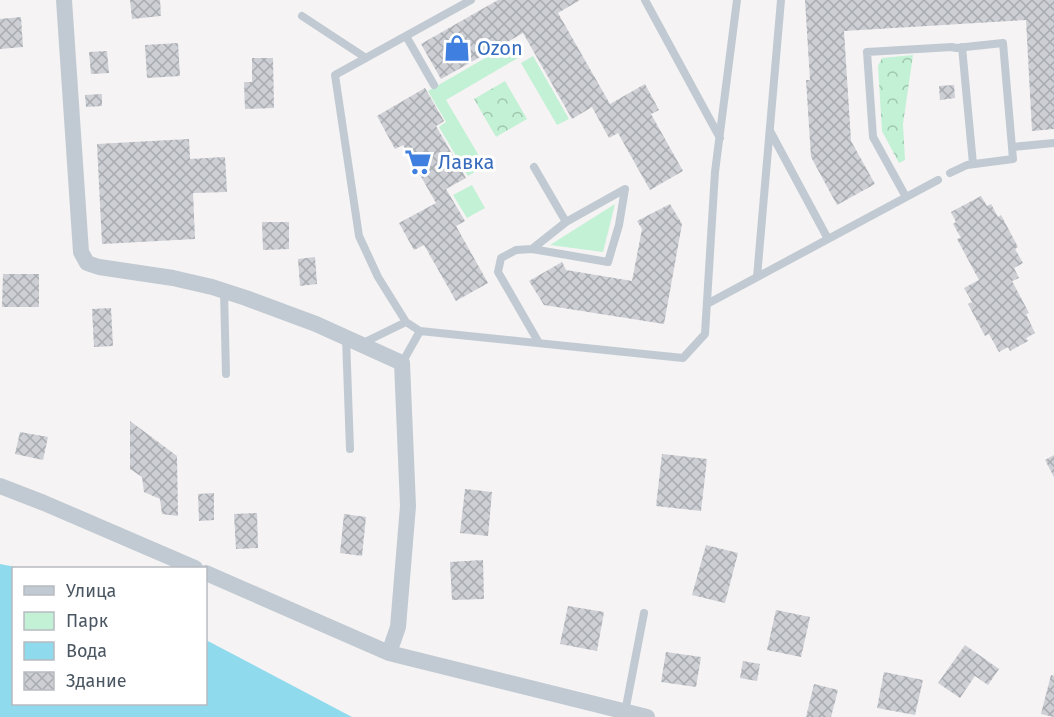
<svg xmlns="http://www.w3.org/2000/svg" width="1054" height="717" viewBox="0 0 1054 717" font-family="'Fira Sans',sans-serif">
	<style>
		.green { fill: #c3f1d5 }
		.park { fill: url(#park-crowns) }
		.water { fill: #90daee }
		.building { fill: url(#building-cross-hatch) }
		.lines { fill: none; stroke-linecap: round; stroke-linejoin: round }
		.lane { stroke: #c1cad2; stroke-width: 8 }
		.street { stroke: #c1cad2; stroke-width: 16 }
		.labels { text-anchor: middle; stroke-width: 6; stroke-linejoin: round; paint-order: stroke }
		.shop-label { font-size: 20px; fill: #366cbe; stroke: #fff; text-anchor: start }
	</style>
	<defs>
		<pattern id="park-crowns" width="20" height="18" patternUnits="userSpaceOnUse" patternTransform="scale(1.5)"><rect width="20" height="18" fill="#c3f1d5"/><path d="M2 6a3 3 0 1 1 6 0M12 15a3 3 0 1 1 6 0" fill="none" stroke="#a0c6b0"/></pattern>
		<pattern id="building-cross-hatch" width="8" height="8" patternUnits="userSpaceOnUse" patternTransform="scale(1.5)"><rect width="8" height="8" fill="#cdcfd5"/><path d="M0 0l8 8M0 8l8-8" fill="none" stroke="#a8abb0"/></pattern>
	</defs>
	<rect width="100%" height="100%" fill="#f5f3f3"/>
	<!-- green -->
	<path class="green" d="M515 41 523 55 446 100 485 166 468 176 439 127 446 122 428 91Z
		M533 56 569 119 557 125 521 63Z
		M472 185 485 208 467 218 453 195Z
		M615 204 603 252 550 245Z"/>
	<!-- park -->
	<path class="park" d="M913 55 903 124 905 160 899 163 882 131 878 66 882 58Z
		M505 81 527 119 496 137 474 99Z"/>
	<!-- water -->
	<path class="water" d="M0 564 21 568H14V704H206V640L352 717H0Z"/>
	<!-- building -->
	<path class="building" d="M130 0H160L161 16 132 19Z
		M498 0H580L558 13 610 104 645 84 659 110 651 114 683 171 650 190 618 133 609 138 592 107 572 119 523 33 441 79 421 44Z
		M805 0H1054V129L1032 131 1026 20 844 31 851 141 875 184 837 205 811 157 806 80H810Z
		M21 17 23 47 0 49V19Z
		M178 43 180 76 147 78 145 45Z
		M107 51 109 73 91 74 89 52Z
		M252 58H273L274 108 245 109 244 82H252Z
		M954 85 955 98 940 100 939 86Z
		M425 88 444 121 436 126 466 178 446 189 465 221 456 226 488 283 456 301 424 245 414 250 399 223 436 203 403 145 395 149 377 116Z
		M102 94V106L86 107 85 95Z
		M189 139 190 159 225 157 227 192 193 193 195 239 102 244 97 144Z
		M981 196 987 206 991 204 998 217 1001 215 1018 247 1015 249 1023 263 1014 268 1019 278 1012 281 1029 313 1026 314 1035 333 1026 338 1028 341 1010 351 1008 347 999 352 989 334 985 336 968 304 972 302 964 288 979 280 957 239 961 238 953 224 956 222 951 212Z
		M670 204 682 224 664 324 544 305 529 281 562 262 566 270 632 281 642 229 637 221Z
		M262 222H289V249L263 250Z
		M315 257 317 284 300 286 298 259Z
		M3 274H39V307H2Z
		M111 308 113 346 94 347 92 309Z
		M130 421 177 456 178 516 162 514 160 499 144 492 142 477 130 469Z
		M20 432 48 437 43 460 15 454Z
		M662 454 707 459 701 511 656 506Z
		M1054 455V477L1045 460Z
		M465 489 492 492 488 536 460 533Z
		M214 493V520L199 521 198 494Z
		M257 513 258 548 236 549 234 514Z
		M344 514 366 517 362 556 340 553Z
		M706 545 738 553 725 603 692 595Z
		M483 560 484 599 452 600 450 562Z
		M568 606 604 612 597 651 560 644Z
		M776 610 810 617 801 657 767 650Z
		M965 645 999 669 988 685 975 676 960 698 938 683Z
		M666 652 701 657 696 687 661 682Z
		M743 661 760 664 757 681 740 678Z
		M884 672 923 680 915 715 877 708Z
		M1051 675 1054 676V717L1041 714Z
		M814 684 838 690 831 717H806Z"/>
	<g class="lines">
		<!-- lane -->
		<path class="lane" d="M645 0 720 138
			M302 16 366 58
			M406 36 434 85
			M962 47 973 164
			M770 131 828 239
			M1012 147 1054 143
			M534 167 566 222
			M906 197 873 137 867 52 952 47 956 48 1003 43 1013 159 967 165 950 173
			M532 249 608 262 619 225 625 189 566 222 532 249 516 250 501 258 498 272 539 343
			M757 277 781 0
			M224 291 226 374
			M707 304 938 180
			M420 331 683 358 705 334 715 172 737 0
			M346 338 350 449
			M361 344 406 322
			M402 363 420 331 406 322 378 277 359 236 335 75 471 0
			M625 712 644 613"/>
		<!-- street -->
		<path class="street" d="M64 0 81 252 87 263 99 267 173 278 212 287 246 298 316 324 402 363 408 506 398 627 389 653
			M0 486 44 503 195 568
			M206 573 389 653 647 717"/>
	</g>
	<!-- icons -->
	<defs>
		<symbol id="shop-bare" viewBox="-9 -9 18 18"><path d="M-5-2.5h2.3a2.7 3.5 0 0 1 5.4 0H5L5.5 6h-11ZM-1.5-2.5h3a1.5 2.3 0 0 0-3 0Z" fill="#3f7fe0" stroke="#fff" stroke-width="2.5" paint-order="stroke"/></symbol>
		<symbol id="supermarket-bare" viewBox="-9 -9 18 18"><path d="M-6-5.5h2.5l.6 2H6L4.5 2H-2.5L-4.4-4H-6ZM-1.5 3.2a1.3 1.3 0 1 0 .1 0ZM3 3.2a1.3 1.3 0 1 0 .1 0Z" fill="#3f7fe0" stroke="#fff" stroke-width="2.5" paint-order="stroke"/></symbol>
	</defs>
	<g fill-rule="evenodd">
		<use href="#shop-bare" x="438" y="29" width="38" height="38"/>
		<use href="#supermarket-bare" x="399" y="143" width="38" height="38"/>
	</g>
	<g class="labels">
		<!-- shop labels -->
		<g class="shop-label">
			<text x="477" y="55">Ozon</text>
			<text x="438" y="169">Лавка</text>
		</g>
	</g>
	<!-- legend -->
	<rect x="12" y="567" width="195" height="138" fill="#ffffff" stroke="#b7bbc0" stroke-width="1.5"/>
	<rect x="24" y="586" width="30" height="9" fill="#c1cad2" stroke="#b7bbc0" stroke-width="1.5"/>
	<text x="66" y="597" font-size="18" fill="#4a5661">Улица</text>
	<rect x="24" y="612" width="30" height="18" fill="#c3f1d5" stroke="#b7bbc0" stroke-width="1.5"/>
	<text x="66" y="627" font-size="18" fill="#4a5661">Парк</text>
	<rect x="24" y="642" width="30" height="18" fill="#90daee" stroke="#b7bbc0" stroke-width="1.5"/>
	<text x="66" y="657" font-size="18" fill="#4a5661">Вода</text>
	<rect x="24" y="672" width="30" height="18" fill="url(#building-cross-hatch)" stroke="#b7bbc0" stroke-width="1.5"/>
	<text x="66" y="687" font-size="18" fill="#4a5661">Здание</text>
</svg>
